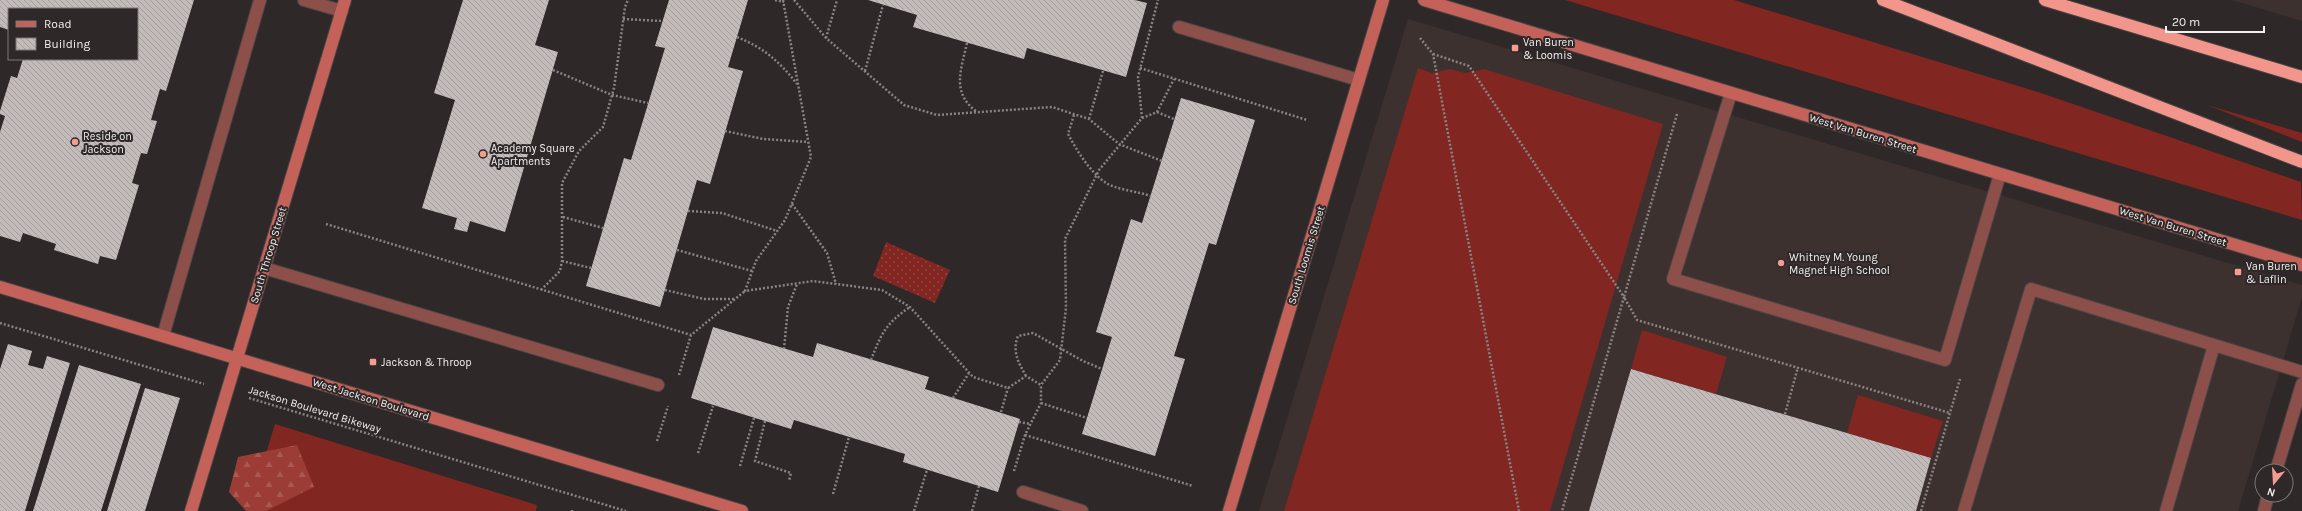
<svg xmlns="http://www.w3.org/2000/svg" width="2302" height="511" viewBox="0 0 2302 511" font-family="Karla,sans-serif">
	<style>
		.built { fill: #3d3130 }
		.grass { fill: #822621 }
		.forest { fill: url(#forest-firs) }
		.garden { fill: url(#garden-dots) }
		.building { fill: url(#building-back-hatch) }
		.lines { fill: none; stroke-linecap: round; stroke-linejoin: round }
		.lane-casing { stroke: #494444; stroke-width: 14 }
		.street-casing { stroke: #494444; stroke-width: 14 }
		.secondary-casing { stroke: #494444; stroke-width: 14 }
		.highway-casing { stroke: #494444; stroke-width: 14 }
		.path { stroke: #898484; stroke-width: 2.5; stroke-dasharray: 2 2; stroke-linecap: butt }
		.lane { stroke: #8d4f49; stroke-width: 12 }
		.street { stroke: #8d4f49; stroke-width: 12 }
		.secondary { stroke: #c46259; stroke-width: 12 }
		.highway { stroke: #f2968c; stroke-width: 12 }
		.poi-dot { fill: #f59c92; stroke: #2e2828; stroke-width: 1.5 }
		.labels { text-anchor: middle; stroke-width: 4; stroke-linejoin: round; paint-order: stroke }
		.poi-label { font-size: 11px; fill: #f2efee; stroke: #2e2828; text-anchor: start }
		.street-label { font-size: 11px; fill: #f2efee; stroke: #2e2828 }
	</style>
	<defs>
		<pattern id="forest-firs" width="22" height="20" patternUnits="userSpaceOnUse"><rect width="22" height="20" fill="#9b3d36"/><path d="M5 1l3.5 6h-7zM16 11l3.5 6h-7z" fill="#a95953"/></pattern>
		<pattern id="garden-dots" width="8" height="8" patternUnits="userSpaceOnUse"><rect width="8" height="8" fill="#822621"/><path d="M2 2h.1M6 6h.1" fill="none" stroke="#944642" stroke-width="1.8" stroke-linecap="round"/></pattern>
		<pattern id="building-back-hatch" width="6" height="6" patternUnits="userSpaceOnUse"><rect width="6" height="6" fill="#c2bbba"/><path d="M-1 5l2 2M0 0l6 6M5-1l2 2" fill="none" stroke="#a49e9d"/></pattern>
	</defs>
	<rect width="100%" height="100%" fill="#2e2828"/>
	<!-- built -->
	<path class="built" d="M2232 0H2302V21Z
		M1408 19 2302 285V297L2238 511H1259Z"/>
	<!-- grass -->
	<path class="grass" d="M1565 0H1734L2038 92 2301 182 2302 220Z
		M1418 68 1432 73 1450 69 1465 73 1484 69 1663 124 1550 511H1284Z
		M2207 105 2302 133V142Z
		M1642 330 1727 357 1716 394 1631 369Z
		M1858 395 1943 421 1931 458 1847 433Z
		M275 424 537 505 536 511H248Z"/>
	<!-- forest -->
	<path class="forest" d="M297 445 314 487 266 511H246L229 492 238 457Z"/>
	<!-- garden -->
	<path class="garden" d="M886 242 950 270 935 303 873 276Z"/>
	<!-- building -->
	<path class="building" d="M0 0H194L166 91 160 89 151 120 157 121 147 154 141 153 132 183 139 185 116 260 100 256 98 264 54 250 56 244 23 233 20 242 0 236V132L5 116 0 114V111L11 76 17 78 23 59H137V9H9V30L0 27Z
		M463 0H549L535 45 558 52 505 232 470 221 467 232 454 229 457 218 422 208 455 100 434 93Z
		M669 0H748L728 67 743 71 710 184 697 180 660 307 586 286 624 158 631 160 665 48 655 46Z
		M868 0H1135L1147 3 1126 77 1027 48 1024 59 913 27 917 15Z
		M1181 98 1255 120 1216 245 1209 243 1174 356 1185 359 1155 456 1082 434 1112 337 1096 332 1131 219 1142 223Z
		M713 327 813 357 817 343 929 377 925 389 1020 419 998 492 903 462 905 454 794 420 791 429 691 398Z
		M8 344 32 351 28 365 43 369 47 356 70 363 25 511H0V369Z
		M79 365 141 384 101 511H33Z
		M1631 369 1931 458 1916 511H1589Z
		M145 388 180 398 145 511H107Z"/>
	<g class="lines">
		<defs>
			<path id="lane" d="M304 0 342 11
				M1179 27 1359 80
				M1731 93 1673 279 1945 360 2000 174
				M264 268 658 385
				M163 336 260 0
				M2214 345 2302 372
				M1023 492 1082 511
				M1964 511 2031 289 2214 345 2166 511"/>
			<path id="street" d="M2276 471 2302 384
				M2264 511 2268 495"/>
			<path id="secondary" d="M1424 0 2302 265
				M0 287 742 511
				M191 511 345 0
				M1229 511 1383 0"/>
			<path id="highway" d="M1883 0 2302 162
				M2045 0 2302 77"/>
		</defs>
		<!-- lane casing -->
		<use href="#lane" class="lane-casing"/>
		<!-- street casing -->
		<use href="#street" class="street-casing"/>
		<!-- secondary casing -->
		<use href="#secondary" class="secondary-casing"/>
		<!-- highway casing -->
		<use href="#highway" class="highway-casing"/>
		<!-- path -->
		<path class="path" d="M775 0 784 2
			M783 0 811 157 785 220 756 261 745 291 813 281 882 290 910 307 973 377 1008 388 1026 376 1041 385 1060 360 1066 308 1065 239 1099 170 1142 118 1138 77 1158 0
			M794 0 826 38 904 105 937 115 1052 107 1089 119 1119 144 1162 161
			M623 19 662 21
			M737 37C764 48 779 61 797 84
			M826 38 837 0
			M1420 38 1433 54 1519 511
			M967 43C961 70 951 93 977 112
			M1433 54 1469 66 1624 297 1562 511
			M1140 68 1307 120
			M553 70 612 95 648 103
			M865 71 883 5
			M1157 112 1174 119
			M1677 114 1624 297 1637 320 1950 413
			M1074 115 1068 134C1077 151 1090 172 1106 183 1115 189 1139 192 1151 196
			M1142 118 1157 112 1174 79
			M1089 119 1103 71
			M725 131 763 139 808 142
			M792 204 827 253 836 284
			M688 211 722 213 777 231
			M563 217 603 228
			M326 224 691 335 745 291
			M677 250 752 271
			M562 261 591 268
			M541 290 560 271 562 261V183L579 151 603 127 614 88 625 7 628 0
			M665 290 704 299H736
			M0 323 204 384
			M784 349 788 307 797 284
			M871 360C881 334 886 323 910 307
			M679 375 691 335
			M1026 376C1018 362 1012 351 1018 336L1033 333 1083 361 1102 369
			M249 398 626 511
			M953 398 969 373
			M1041 403 1087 418
			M1001 412 1008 388
			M1785 414 1798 367
			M765 421 755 461 791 473 789 481
			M1019 422 1031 424
			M1025 435 1193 486
			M657 441 668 406
			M698 453 713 406
			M740 466 754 418
			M1014 471 1025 435 1041 403V385
			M833 494 849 437
			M572 511V510
			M914 511 927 470
			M972 511 979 486
			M1921 511 1960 379"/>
		<!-- lane -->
		<use href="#lane" class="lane"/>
		<!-- street -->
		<use href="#street" class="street"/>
		<!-- secondary -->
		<use href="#secondary" class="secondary"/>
		<!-- highway -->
		<use href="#highway" class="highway"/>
	</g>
	<!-- markers -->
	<g class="poi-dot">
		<rect x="1511" y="44" width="8" height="8" rx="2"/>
		<circle cx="75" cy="142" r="4"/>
		<circle cx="483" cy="154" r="4"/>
		<circle cx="1781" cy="263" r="4"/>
		<rect x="2234" y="268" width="8" height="8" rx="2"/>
		<rect x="369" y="358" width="8" height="8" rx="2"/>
	</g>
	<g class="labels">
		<!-- poi labels -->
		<g class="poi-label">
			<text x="1523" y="46">Van Buren<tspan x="1523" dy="13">&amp; Loomis</tspan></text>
			<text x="83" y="140">Reside on<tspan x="83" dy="13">Jackson</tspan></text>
			<text x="491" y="152">Academy Square<tspan x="491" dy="13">Apartments</tspan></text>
			<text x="1789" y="261">Whitney M. Young<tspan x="1789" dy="13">Magnet High School</tspan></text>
			<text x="2246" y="270">Van Buren<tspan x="2246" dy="13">&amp; Laflin</tspan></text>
			<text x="381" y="366">Jackson &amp; Throop</text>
		</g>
		<!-- street labels -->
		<g class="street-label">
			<text transform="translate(1863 133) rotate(17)" y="4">West Van Buren Street</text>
			<text transform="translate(2173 226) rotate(17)" y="4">West Van Buren Street</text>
			<text transform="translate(268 255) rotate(-73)" y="4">South Throop Street</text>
			<text transform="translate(1306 255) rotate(-73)" y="4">South Loomis Street</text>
			<text transform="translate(371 399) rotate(17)" y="4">West Jackson Boulevard</text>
			<text transform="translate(315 409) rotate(17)" y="4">Jackson Boulevard Bikeway</text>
		</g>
	</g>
	<!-- legend -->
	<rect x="8" y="8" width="130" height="52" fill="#2e2828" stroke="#7c7877"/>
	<rect x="16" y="21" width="20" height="6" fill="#c46259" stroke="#7c7877"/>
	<text x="44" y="28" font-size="12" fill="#f2efee">Road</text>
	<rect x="16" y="38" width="20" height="12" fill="url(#building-back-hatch)" stroke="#7c7877"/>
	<text x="44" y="48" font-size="12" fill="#f2efee">Building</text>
	<!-- north arrow -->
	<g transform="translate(2274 483) rotate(198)"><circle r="19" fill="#2e2828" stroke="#7c7877"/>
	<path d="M0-3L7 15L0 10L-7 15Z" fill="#f59c92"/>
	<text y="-6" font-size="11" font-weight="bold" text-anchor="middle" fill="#f2efee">N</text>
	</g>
	<!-- scale -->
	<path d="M2166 26v6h98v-6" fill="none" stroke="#f2efee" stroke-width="2"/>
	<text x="2172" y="26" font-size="12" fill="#f2efee" stroke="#2e2828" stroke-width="3" paint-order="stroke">20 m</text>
</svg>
